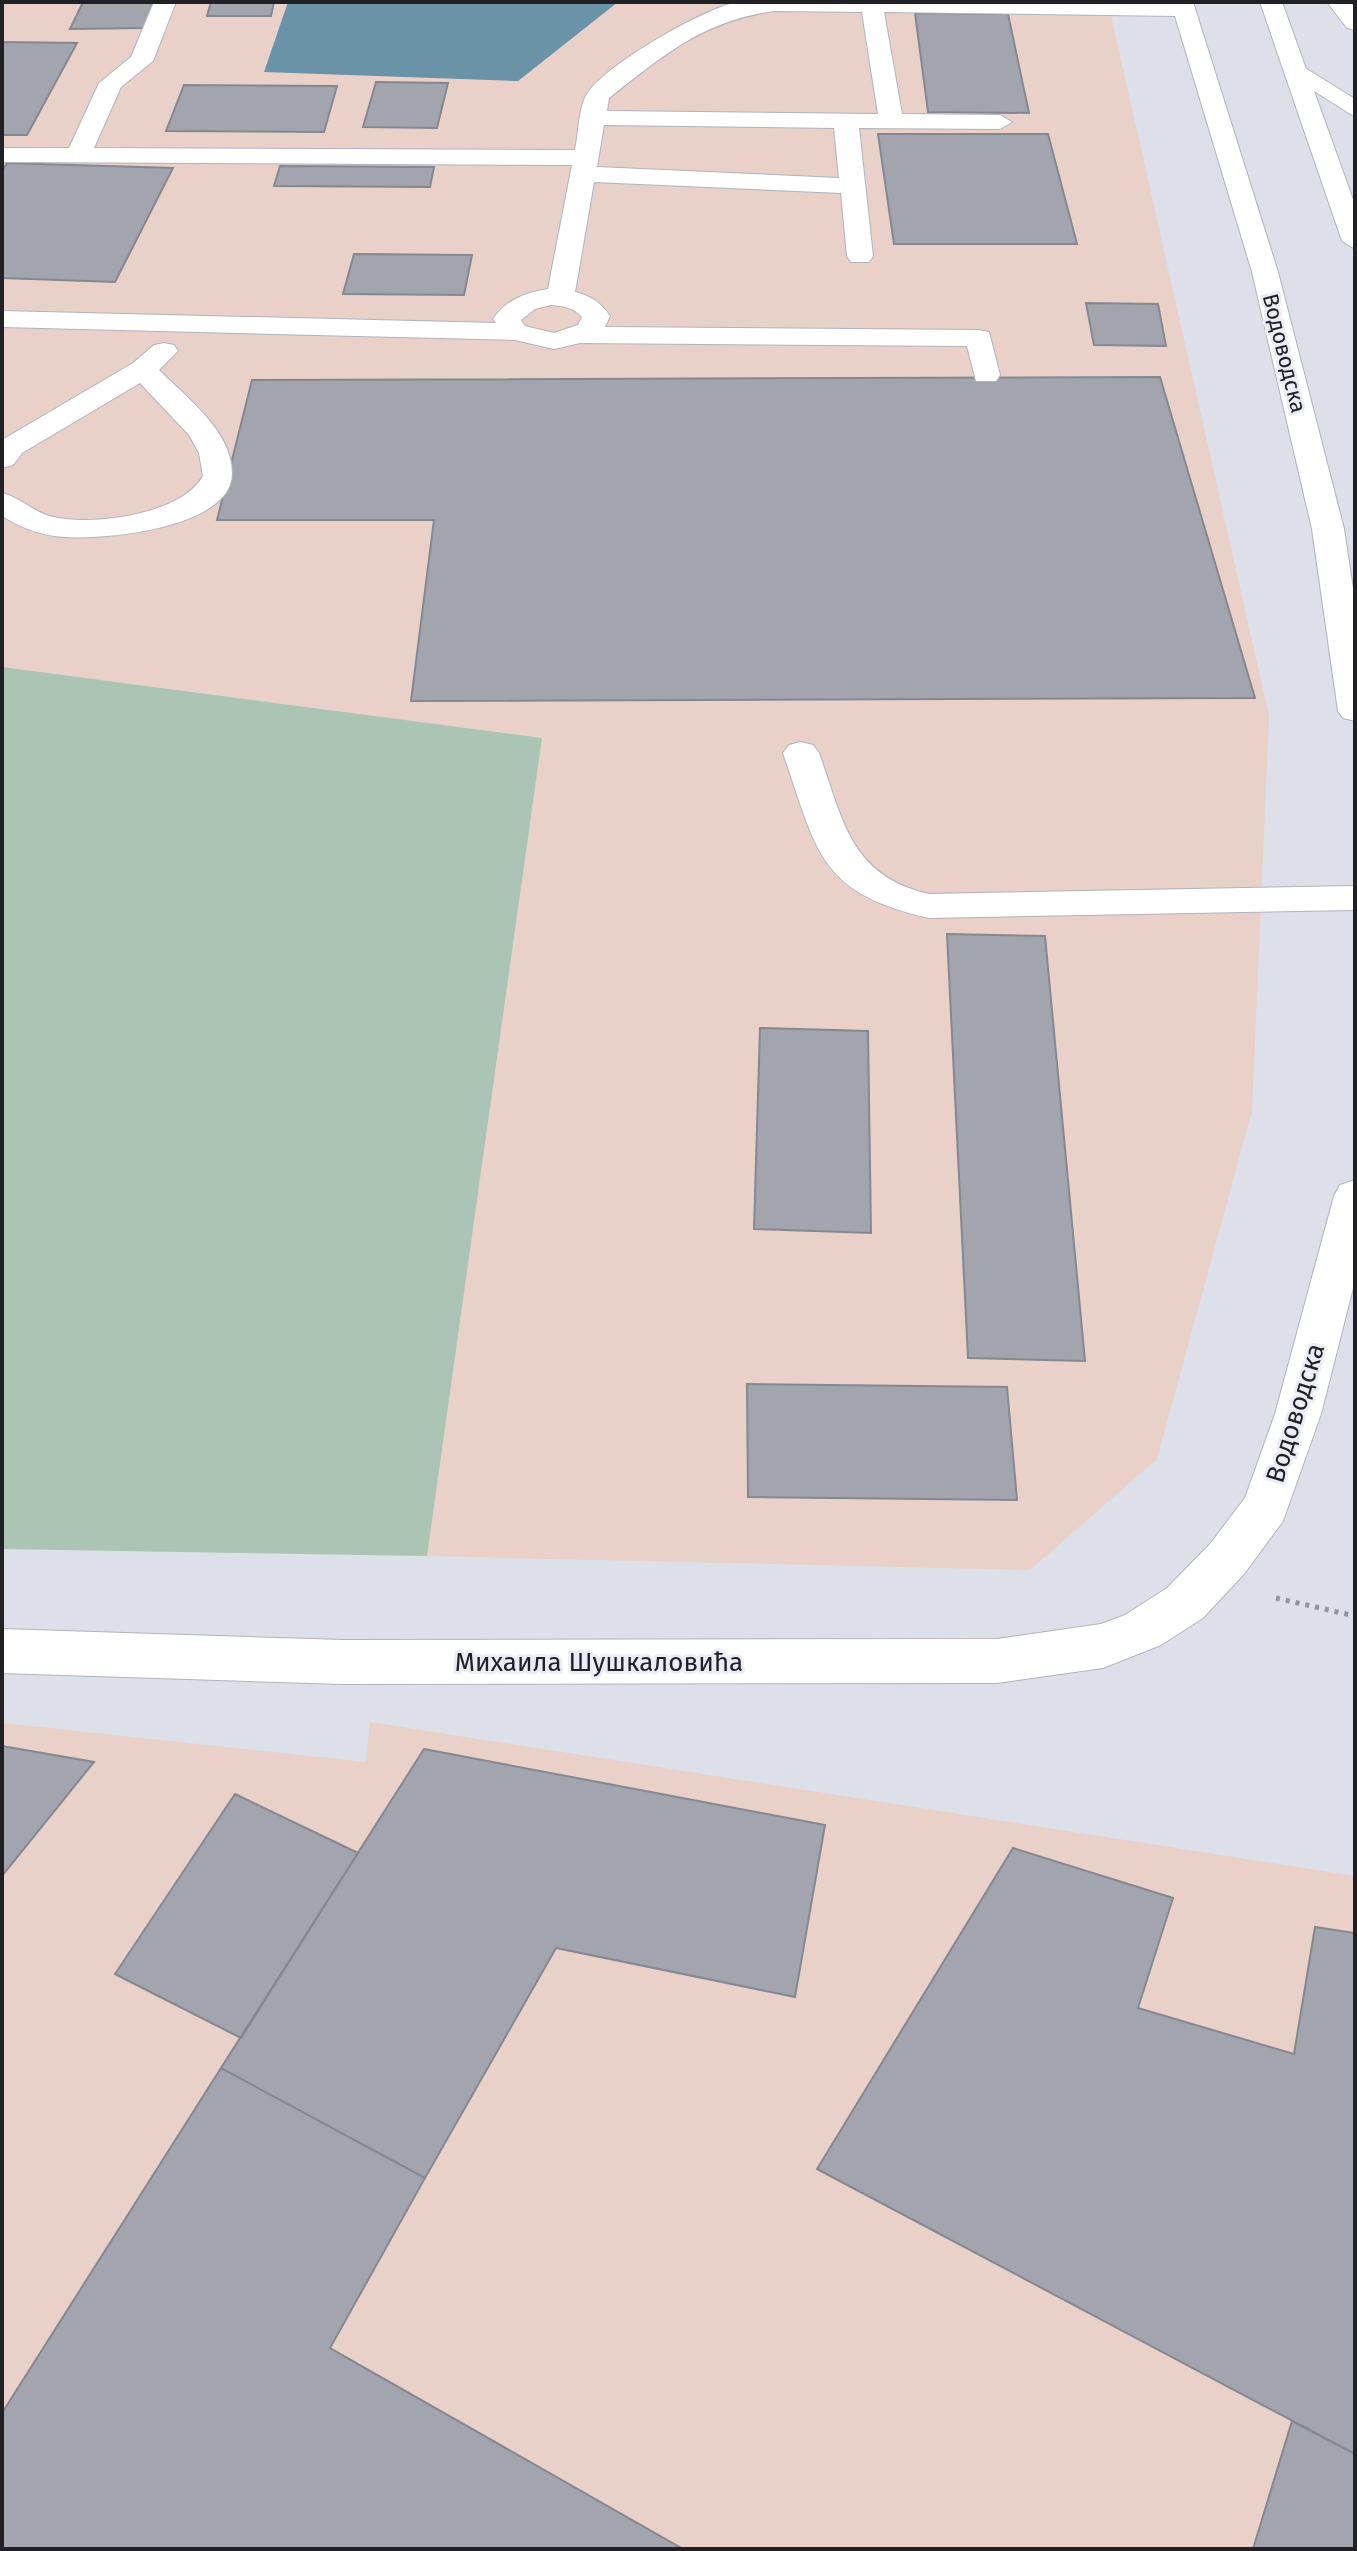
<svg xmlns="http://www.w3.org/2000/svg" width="1357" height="2551" viewBox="0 0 1357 2551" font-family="'Fira Sans',sans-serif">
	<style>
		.industrial { fill: #e9d0c9 }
		.green { fill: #abc4b3 }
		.water { fill: #6a93a8 }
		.building { fill: #a2a4ae; stroke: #868891; stroke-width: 2 }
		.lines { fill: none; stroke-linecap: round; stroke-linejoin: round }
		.minor-casing { stroke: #b1b3bd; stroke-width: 2 }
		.major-casing { stroke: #b1b3bd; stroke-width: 2 }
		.path { stroke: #92939b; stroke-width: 5; stroke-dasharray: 4 6; stroke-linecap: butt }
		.minor { fill: #fff; fill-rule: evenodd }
		.major { fill: #fff; fill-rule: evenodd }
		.labels { text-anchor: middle; stroke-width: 6; stroke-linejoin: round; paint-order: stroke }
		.far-street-label { font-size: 22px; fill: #212125; stroke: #eaedf7 }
		.street-label { font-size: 26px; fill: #212125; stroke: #eaedf7 }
	</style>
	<rect width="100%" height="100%" fill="#dddfe9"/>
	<!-- industrial -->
	<path class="industrial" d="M2 2H1108L1269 716 1252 1111 1157 1459 1030 1570 427 1556 542 738 2 667Z
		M370 1722 1355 1876V2549H2V1723L366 1762Z"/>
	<!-- green -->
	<path class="green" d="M2 667 542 738 427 1556 2 1549Z"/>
	<!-- water -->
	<path class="water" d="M288 2H618L518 81 264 72Z"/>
	<!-- building -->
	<path class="building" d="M83 2H154L144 28 70 29Z
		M211 2H274L271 16H207Z
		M915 13 1008 14 1029 113 928 112Z
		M2 42 77 43 27 135H2Z
		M376 82 448 83 437 128 363 127Z
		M184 85 337 86 324 132 166 131Z
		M878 134H1048L1077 244H894Z
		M7 163 173 168 115 282 2 278V171Z
		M280 166 434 167 430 187 274 186Z
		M354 254 472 255 464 295 343 294Z
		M1086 303 1158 304 1166 346 1094 345Z
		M1160 377 1255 698 411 701 434 520H217L252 380Z
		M947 934 1045 936 1085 1361 968 1358Z
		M760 1028 868 1031 871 1233 754 1229Z
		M747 1384 1007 1387 1017 1500 748 1497Z
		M2 1746 94 1762 2 1876Z
		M424 1749 825 1825 795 1997 556 1948 425 2178 221 2068Z
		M235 1794 358 1853 241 2038 115 1974Z
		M1013 1848 1173 1898 1138 2008 1294 2054 1315 1927 1355 1933V2454L817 2169Z
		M221 2068 425 2178 330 2348 683 2549H2V2413Z
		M1292 2421 1355 2454V2549H1253Z"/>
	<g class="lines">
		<defs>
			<path id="minor" d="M154 2H176L153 61 121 87 94 148 575 150C579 133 578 105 589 91 611 62 700 11 736 2H1193L1278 272 1344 529 1355 602V721L1343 718 1338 711 1312 529 1252 272 1175 16 884 12 902 114 1000 115 1012 122 1000 129 859 128 873 256 869 262H851L847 256 841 193 594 182 575 292C591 296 600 302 610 316L605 327 979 330 989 332 1000 375 996 381H976L967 346 580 343 554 349 515 340 2 327V311L496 323 493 319C507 299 525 293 548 289L572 165 2 162V148H69L99 83 131 57ZM774 11 862 12 878 114 607 111 609 98C664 55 703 21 774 11ZM604 125 834 128 839 178 597 167ZM551 305C563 306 573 307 582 317L578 325 554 333 525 326 521 320 535 309Z
				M1327 2H1350L1355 8V30L1347 28Z
				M1297 63 1355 99V117L1289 75 1285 70Z
				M164 343 174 345 178 351 159 370C186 397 232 431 232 473 233 530 93 542 54 536 35 533 18 526 2 516V493C20 497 34 513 53 517 93 526 181 515 203 476L199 453 189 435 140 383 22 453 13 465 2 468V440L133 363 154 345Z
				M801 742 813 745 819 753C843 820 850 876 929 894L1355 886V910L929 918C818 893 817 851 783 753L789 745Z
				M1355 1180V1280L1321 1414 1283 1521 1244 1574 1203 1618 1161 1645 1103 1668 997 1683 343 1684 2 1673V1629L343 1640 997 1639 1101 1624 1125 1615 1167 1588 1210 1544 1245 1498 1275 1414 1334 1196 1340 1185Z"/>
			<path id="major" d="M1260 2H1282L1355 205V249L1342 241Z"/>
		</defs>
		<!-- minor casing -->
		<use href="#minor" class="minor-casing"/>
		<!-- major casing -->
		<use href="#major" class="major-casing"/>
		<!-- path -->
		<path class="path" d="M1276 1598 1355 1616"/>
		<!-- minor -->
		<use href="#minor" class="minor"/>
		<!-- major -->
		<use href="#major" class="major"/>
	</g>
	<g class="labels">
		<!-- far-street labels -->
		<g class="far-street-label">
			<text transform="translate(1285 353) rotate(76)" y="8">Водоводска</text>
		</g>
		<!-- street labels -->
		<g class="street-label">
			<text transform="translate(1295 1413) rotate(-73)" y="9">Водоводска</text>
			<text x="599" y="1671">Михаила Шушкаловића</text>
		</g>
	</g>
	<!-- border -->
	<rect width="1357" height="2551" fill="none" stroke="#212125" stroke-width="8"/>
</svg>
